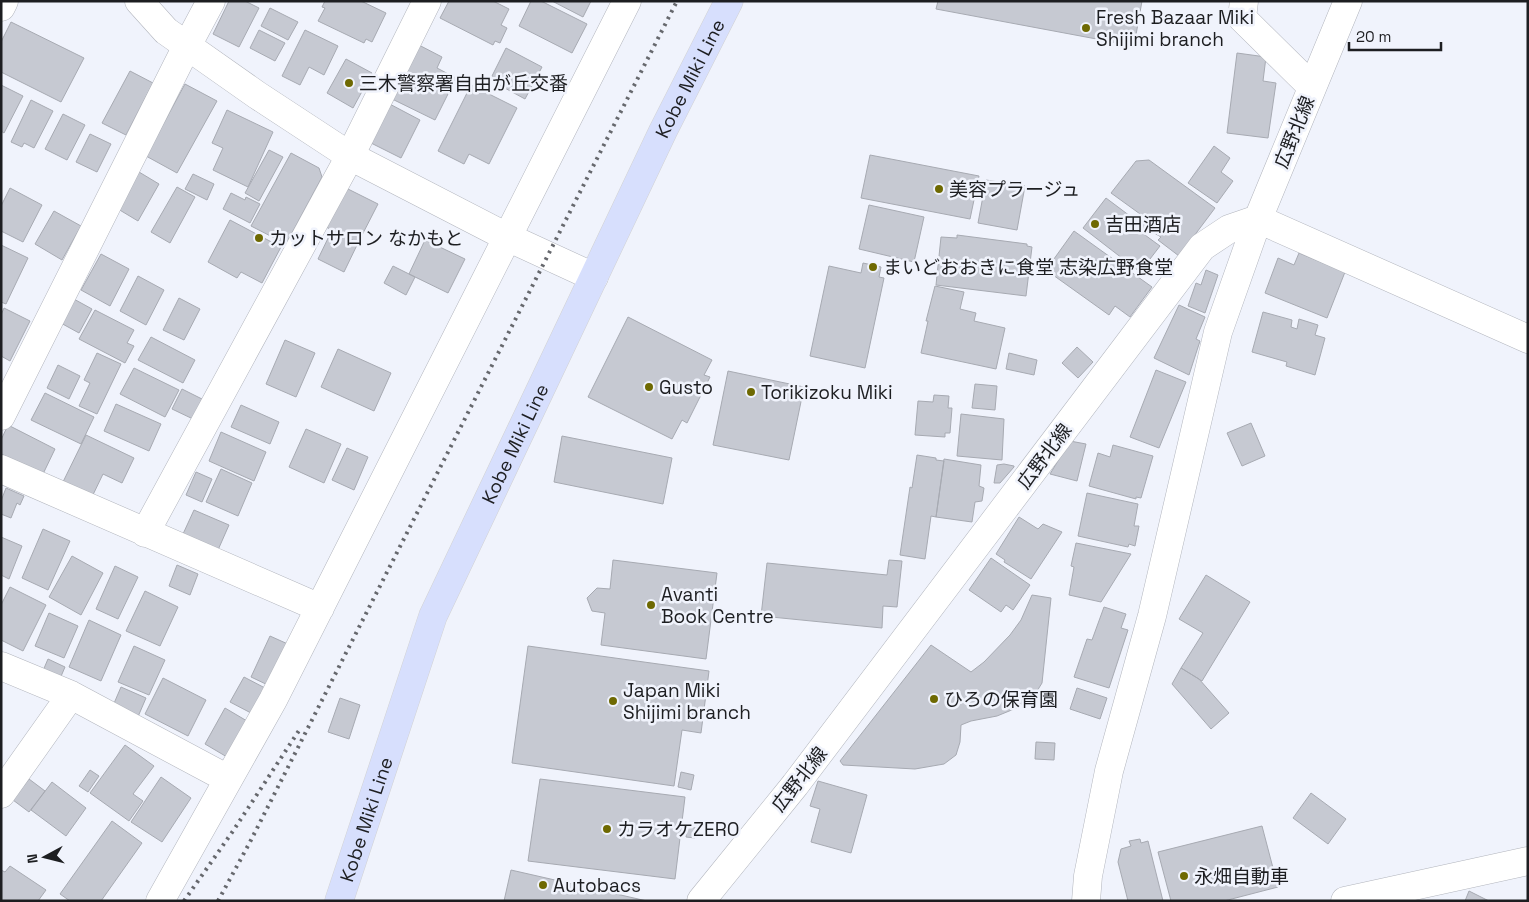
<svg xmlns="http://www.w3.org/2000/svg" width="1529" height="902" viewBox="0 0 1529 902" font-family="'Space Grotesk','Noto Sans JP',sans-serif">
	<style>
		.building { fill: #c6c9d2; stroke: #a7aab2 }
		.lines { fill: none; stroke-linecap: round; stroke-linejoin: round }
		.street-casing { stroke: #b2b5bd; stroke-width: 29 }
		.secondary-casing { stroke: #b2b5bd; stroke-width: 29 }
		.primary-casing { stroke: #d2d2d3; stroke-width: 29 }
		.street { stroke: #fff; stroke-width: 28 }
		.secondary { stroke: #fff; stroke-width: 28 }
		.primary { stroke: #d7dffd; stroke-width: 28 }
		.rail { stroke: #66686d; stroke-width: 4; stroke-dasharray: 2.5 5; stroke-linecap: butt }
		.poi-dot { fill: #6e6902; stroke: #f0f3fc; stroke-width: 2 }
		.labels { text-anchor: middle; stroke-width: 5; stroke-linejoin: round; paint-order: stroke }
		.poi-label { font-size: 19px; fill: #1d1e21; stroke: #f0f3fc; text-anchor: start }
		.street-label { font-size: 19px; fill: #1d1e21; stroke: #f0f3fc }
	</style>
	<rect width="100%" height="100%" fill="#f0f3fc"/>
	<!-- building -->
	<path class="building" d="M229 1H245L259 8 239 47 213 34Z
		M325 1H361L386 13 372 42 366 39 364 43 318 21 325 8 322 7Z
		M449 1H493L509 9 501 25 507 28 500 43 495 41 493 45 440 18Z
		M531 1H541L587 24 572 53 519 26Z
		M552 1H591L583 17Z
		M938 1H1142L1134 46 936 9Z
		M270 8 298 22 288 40 261 26Z
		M11 22 84 58 61 102 1 72V42Z
		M259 30 285 43 275 61 250 48Z
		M305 30 338 46 324 75 309 67 300 85 282 76Z
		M415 43 442 57 437 68 456 78 435 120 388 97Z
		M506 48 542 67 525 99 490 80Z
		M1237 53 1266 57 1263 81 1276 83 1268 138 1227 133Z
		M346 59 372 73 353 108 327 93Z
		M130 71 153 83 126 135 102 123Z
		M185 84 217 101 177 173 146 156Z
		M1 85 23 96 4 133 1 131Z
		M471 85 517 108 489 164 469 154 464 164 438 151Z
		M31 100 53 111 34 148 24 143 22 147 11 142Z
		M384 101 420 120 401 158 365 140Z
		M227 110 273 132 248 187 213 170 223 148 212 143Z
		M63 114 85 125 67 160 45 149Z
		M90 134 111 144 97 172 76 162Z
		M1214 146 1230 158 1221 172 1233 181 1217 203 1188 183Z
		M269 150 283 157 259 201 245 193Z
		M291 153 319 168 322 177 286 244 251 226Z
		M870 155 979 176 970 219 861 198Z
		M1149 160 1215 208 1179 256 1158 240 1161 237 1151 231 1149 233 1140 227 1147 219 1111 193 1136 161Z
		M139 172 159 184 138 221 118 209Z
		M193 174 214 184 207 200 185 189Z
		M986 180 1025 186 1017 230 978 223Z
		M177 187 195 197 170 243 151 232Z
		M10 188 42 205 23 242 1 231V206Z
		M346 188 378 204 358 243 326 227Z
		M231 193 245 200 246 197 260 204 250 223 223 209Z
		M1106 198 1138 222 1134 227 1160 246 1140 272 1083 228Z
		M869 205 924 217 914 262 859 249Z
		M54 211 81 226 62 260 35 244Z
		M230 220 281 247 262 283 241 272 237 278 208 262Z
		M332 230 358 243 344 272 318 259Z
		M1074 231 1152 287 1130 317 1115 306 1109 315 1046 270Z
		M957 235 1027 244V246L1032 247 1026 296 936 285 941 237 957 238Z
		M425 240 465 259 448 293 409 274Z
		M1 245 28 258 6 304 1 302Z
		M1299 253 1345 272 1327 318 1265 293 1278 258 1294 265Z
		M101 254 129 269 110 306 81 290Z
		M863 263 881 267 879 277 884 278 865 368 810 356 829 266 861 273Z
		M393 266 415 277 406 295 384 283Z
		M1206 270 1218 275 1205 313 1188 306 1196 283 1201 285Z
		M138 276 164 290 146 325 120 311Z
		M935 286 964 292 960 309 976 313 974 321 1005 328 996 369 921 353 928 321H926Z
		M72 298 92 309 79 333 59 322Z
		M179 298 200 309 184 340 163 330Z
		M1179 305 1205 317 1196 339 1200 341 1189 375 1154 358Z
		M4 308 30 321 10 361 1 356V315Z
		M95 310 134 330 127 343 134 346 125 363 79 339Z
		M1263 312 1292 320 1291 327 1297 329 1299 319 1318 325 1315 335 1325 338 1315 375 1286 366 1287 362 1252 352Z
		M628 317 712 360 704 375 710 377 687 423 682 420 672 439 588 397Z
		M151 337 195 360 183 383 138 360Z
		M285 340 315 353 296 397 266 384Z
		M1077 347 1093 362 1078 378 1062 363Z
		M338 349 391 373 374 411 321 387Z
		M97 353 121 364 97 414 79 406 90 383 84 380Z
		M1009 353 1037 360 1034 375 1006 369Z
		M58 365 80 376 69 399 47 388Z
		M134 368 179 390 165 417 120 394Z
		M1156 370 1186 382 1159 448 1130 437Z
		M728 371 804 387 789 460 713 445Z
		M975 384 997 386 995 410 972 408Z
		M182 389 202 399 193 419 172 409Z
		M45 393 94 417 81 444 31 420Z
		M934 395 949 396 948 408H952L950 433H945V437L915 435 918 401 933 402Z
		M116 404 161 424 149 451 104 431Z
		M241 405 279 422 270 444 231 427Z
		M961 414 1004 419 1002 460 957 456Z
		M1251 423 1265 456 1242 466 1227 433Z
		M8 425 55 449 43 474 1 454V440Z
		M306 429 341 444 324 483 289 467Z
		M221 432 266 452 254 481 209 461Z
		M86 435 134 458 122 483 103 474 90 501 61 486Z
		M562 436 672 458 663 504 554 482Z
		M1070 441 1086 444 1077 481 1050 474Z
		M1113 445 1153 456 1141 498 1136 497V499L1089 486 1098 453 1110 457Z
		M347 448 368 457 354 490 332 480Z
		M917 455 936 458V460L944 461 936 517 931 516 925 559 900 555 910 487 912 488Z
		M944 459 981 465 979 486 984 488 982 501 975 502 972 522 936 517Z
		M1004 464 1014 466V467L1000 483H994L997 465Z
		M221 469 252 483 238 516 206 502Z
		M196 472 212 479 202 502 186 495Z
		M6 488 24 496 20 505 17 503 11 518 1 514V501Z
		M1087 493 1138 504 1134 526H1139L1135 546 1129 544 1128 547 1078 536Z
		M194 510 229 525 218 550 183 534Z
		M1019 517 1038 529 1043 524 1062 532 1031 579 1004 562 1005 560 996 554Z
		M43 529 70 541 48 590 22 578Z
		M1 537 22 546 9 579 1 575Z
		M1076 543 1131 554 1101 602 1069 595 1074 567 1071 566Z
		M72 556 103 573 81 615 49 597Z
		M991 558 1030 585 1013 610 1006 605 1001 612 969 590Z
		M613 560 717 573 706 659 601 645 605 613 592 611 587 598 597 588 610 589Z
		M889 560 902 561 897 607 883 606 882 628 761 616 767 563 887 575Z
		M177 565 198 574 190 595 169 586Z
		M115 566 138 577 118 619 96 609Z
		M1206 575 1250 602 1202 681 1181 668 1203 633 1179 619Z
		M10 587 46 605 23 651 1 640V605Z
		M145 591 178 607 160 646 126 631Z
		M1032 595 1051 598 1042 683 1034 696 1019 707 997 716 971 721 961 725 960 742 956 755 944 764 915 769 843 765 840 761 931 645 971 672 984 662 1010 635 1021 620Z
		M1104 607 1126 614 1121 628 1128 630 1109 688 1074 677 1087 639 1092 640Z
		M49 613 78 626 64 658 35 646Z
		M89 620 121 635 101 681 69 667Z
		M270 636 290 645 270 686 251 677Z
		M134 646 165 660 149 695 118 682Z
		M528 646 709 671 701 733 682 730 674 786 512 763Z
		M48 659 65 667 56 688 39 680Z
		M1181 668 1199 679 1229 713 1211 729 1172 684Z
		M244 677 265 688 251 713 230 702Z
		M163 678 206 700 188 736 145 714Z
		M121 687 146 698 137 719 112 708Z
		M1077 688 1107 698 1100 719 1070 709Z
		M340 698 360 705 349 739 328 732Z
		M225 708 247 721 227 757 205 744Z
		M1036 742 1055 743 1054 760 1035 759Z
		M125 745 154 766 133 794 143 801 129 821 90 793Z
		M90 770 99 776 88 792 79 786Z
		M681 772 694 775 691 790 678 787Z
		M161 777 191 798 162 842 131 822Z
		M29 779 45 791 29 812 13 800Z
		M540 779 685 797 675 879 528 861Z
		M818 781 867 795 851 853 811 842 820 809 810 806Z
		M52 782 86 808 66 836 31 810Z
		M1311 793 1346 819 1328 844 1293 818Z
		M112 821 142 843 101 901H70L60 894Z
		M1262 826 1278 887 1224 901H1171L1158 852Z
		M687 827 696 828 695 838 686 837Z
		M1140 839 1141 843 1148 841 1163 901H1128L1118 862 1121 849 1131 846 1129 841Z
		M10 866 46 890 38 901H1V870L5 872Z
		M511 870 647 901H504Z
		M1469 891 1489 901H1465Z"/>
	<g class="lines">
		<defs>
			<path id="street" d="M1244 1 1242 18 1312 87
				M1 416 187 46 211 1
				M1 469 320 608
				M145 533 350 156 427 1
				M1 666 71 695 228 779
				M1 794 71 695
				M160 901 273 700 627 1
				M701 901 795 785 1202 247 1229 229 1258 219 1348 1
				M1086 901 1088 876 1109 771 1152 616 1218 332 1258 219 1528 339
				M1345 901 1528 861"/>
			<path id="secondary" d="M139 1 166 31 257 95 350 156 507 237 594 277
				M1 7 4 1"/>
			<g id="primary">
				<path id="s1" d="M339 901 433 616 663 131 729 1"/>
			</g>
		</defs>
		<!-- street casing -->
		<use href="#street" class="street-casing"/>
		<!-- secondary casing -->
		<use href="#secondary" class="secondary-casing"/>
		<!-- primary casing -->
		<use href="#primary" class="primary-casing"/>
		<!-- street -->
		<use href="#street" class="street"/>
		<!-- secondary -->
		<use href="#secondary" class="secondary"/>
		<!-- primary -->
		<use href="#primary" class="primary"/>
		<!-- rail -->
		<path class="rail" d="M184 901 233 831 300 729
			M218 901 250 842 677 1"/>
	</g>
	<!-- markers -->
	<g class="poi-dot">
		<circle cx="1086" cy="28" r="5"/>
		<circle cx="349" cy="83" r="5"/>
		<circle cx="939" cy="189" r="5"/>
		<circle cx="1095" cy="224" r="5"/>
		<circle cx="259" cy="238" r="5"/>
		<circle cx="873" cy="267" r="5"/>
		<circle cx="649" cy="387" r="5"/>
		<circle cx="751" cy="392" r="5"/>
		<circle cx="651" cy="605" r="5"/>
		<circle cx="934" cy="699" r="5"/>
		<circle cx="613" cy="701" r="5"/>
		<circle cx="607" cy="829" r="5"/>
		<circle cx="1184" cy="876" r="5"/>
		<circle cx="543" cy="885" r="5"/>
	</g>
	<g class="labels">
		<!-- poi labels -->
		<g class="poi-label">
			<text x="1096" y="24">Fresh Bazaar Miki<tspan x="1096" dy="22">Shijimi branch</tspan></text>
			<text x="359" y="90">三木警察署自由が丘交番</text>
			<text x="949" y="196">美容プラージュ</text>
			<text x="1105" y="231">吉田酒店</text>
			<text x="269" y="245">カットサロン なかもと</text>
			<text x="883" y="274">まいどおおきに食堂 志染広野食堂</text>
			<text x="659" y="394">Gusto</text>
			<text x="761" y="399">Torikizoku Miki</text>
			<text x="661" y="601">Avanti<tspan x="661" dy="22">Book Centre</tspan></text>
			<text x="623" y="697">Japan Miki<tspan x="623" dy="22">Shijimi branch</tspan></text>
			<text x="944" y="706">ひろの保育園</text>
			<text x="617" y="836">カラオケZERO</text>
			<text x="1194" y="883">永畑自動車</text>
			<text x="553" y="892">Autobacs</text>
		</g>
		<!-- street labels -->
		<g class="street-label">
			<text dy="7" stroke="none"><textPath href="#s1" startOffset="896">Kobe Miki Line</textPath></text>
			<text transform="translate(1294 132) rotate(-68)" y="7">広野北線</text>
			<text dy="7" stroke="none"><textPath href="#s1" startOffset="491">Kobe Miki Line</textPath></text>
			<text transform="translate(1044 456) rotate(-53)" y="7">広野北線</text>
			<text transform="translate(799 779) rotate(-52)" y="7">広野北線</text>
			<text dy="7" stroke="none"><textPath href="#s1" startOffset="86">Kobe Miki Line</textPath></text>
		</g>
	</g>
	<!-- border -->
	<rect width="1529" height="902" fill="none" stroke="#1d1e21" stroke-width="5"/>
	<!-- north arrow -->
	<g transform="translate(45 857) rotate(263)" stroke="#f0f3fc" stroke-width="4" paint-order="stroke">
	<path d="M0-4L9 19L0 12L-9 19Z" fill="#1d1e21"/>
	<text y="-8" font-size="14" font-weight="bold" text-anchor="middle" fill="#1d1e21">N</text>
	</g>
	<!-- scale -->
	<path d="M1349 42v8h92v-8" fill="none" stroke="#1d1e21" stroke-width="2.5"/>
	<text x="1356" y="42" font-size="15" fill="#1d1e21" stroke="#f0f3fc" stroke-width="4" paint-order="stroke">20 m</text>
</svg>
